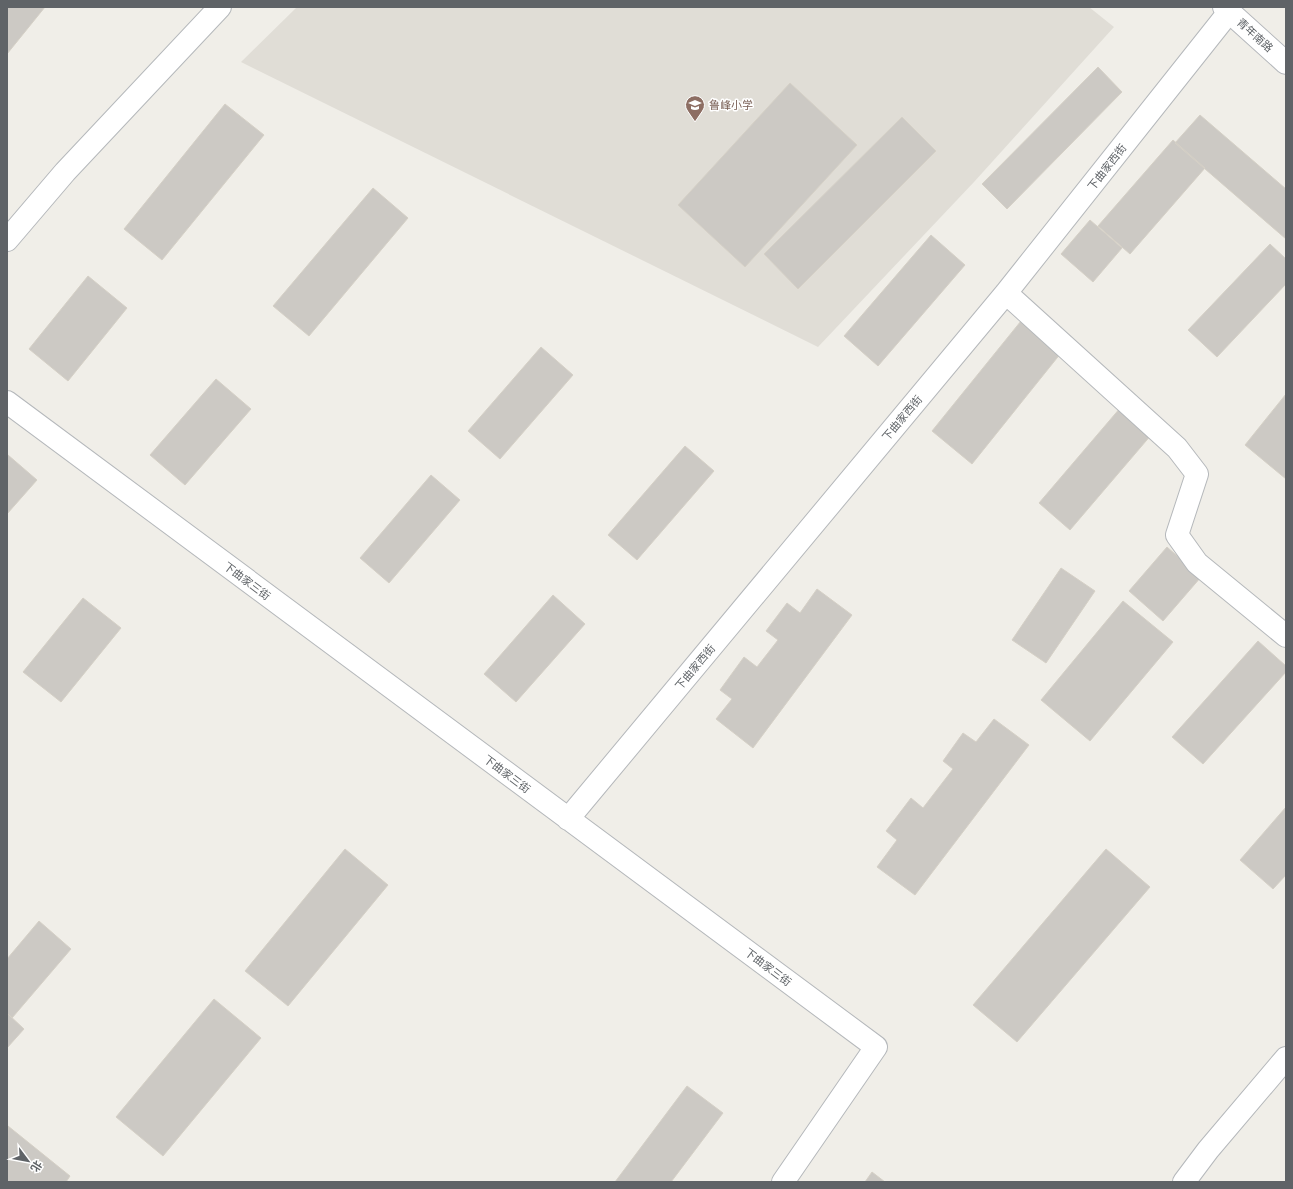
<svg xmlns="http://www.w3.org/2000/svg" width="1293" height="1189" viewBox="0 0 1293 1189" font-family="'DM Sans','Noto Sans SC',sans-serif">
	<style>
		.education { fill: #e0ddd6 }
		.building { fill: #ccc9c4; stroke: #d5d0c6 }
		.lines { fill: none; stroke-linecap: round; stroke-linejoin: round }
		.minor-casing { stroke: #b5b8bb; stroke-width: 24 }
		.tertiary-casing { stroke: #b5b8bb; stroke-width: 24 }
		.secondary-casing { stroke: #b4b7bb; stroke-width: 24 }
		.minor { stroke: #fff; stroke-width: 22 }
		.tertiary { stroke: #fff; stroke-width: 22 }
		.secondary { stroke: #fff; stroke-width: 22 }
		.labels { text-anchor: middle; stroke-width: 3; stroke-linejoin: round; paint-order: stroke }
		.street-label { font-size: 11px; fill: #5f6367; stroke: #fff }
		.education-label { font-size: 11px; fill: #785e54; stroke: #fff; text-anchor: start }
	</style>
	<rect width="100%" height="100%" fill="#f0eee8"/>
	<!-- education -->
	<path class="education" d="M297 7H1089L1114 27 974 182 818 347 241 62Z"/>
	<!-- building -->
	<path class="building" d="M7 7H45L7 54Z
		M1098 67 1122 92 1007 209 982 184Z
		M790 83 857 145 745 267 678 205Z
		M225 104 264 135 162 260 124 229Z
		M1200 115 1286 189V239L1175 143Z
		M902 117 936 151 798 289 764 254Z
		M1173 140 1205 168 1130 254 1098 226Z
		M373 188 408 218 309 336 273 306Z
		M1090 220 1122 248 1093 282 1061 254Z
		M931 235 965 265 878 366 844 336Z
		M1270 244 1286 259V284L1217 357 1188 330Z
		M88 276 127 308 68 381 29 349Z
		M1021 321 1061 353 972 464 932 431Z
		M541 347 573 375 500 459 468 431Z
		M216 379 251 409 185 485 150 455Z
		M1286 394V479L1245 445Z
		M1121 407 1152 434 1070 530 1039 503Z
		M685 446 714 471 637 560 608 535Z
		M8 455 37 480 7 514V456Z
		M431 475 460 500 389 583 360 558Z
		M1167 547 1201 577 1163 621 1129 591Z
		M1061 568 1095 591 1046 663 1012 640Z
		M817 589 852 615 753 748 716 719 732 699 720 690 744 657 757 667 778 640 766 631 787 603 800 613Z
		M553 595 585 624 516 702 484 674Z
		M83 598 121 628 61 702 23 672Z
		M1123 601 1173 642 1090 741 1041 700Z
		M1258 641 1286 666V672L1203 764 1172 737Z
		M994 719 1029 745 915 895 877 867 897 840 886 831 911 798 923 808 953 769 943 761 963 733 976 742Z
		M1286 807V875L1273 889 1240 860Z
		M345 849 388 885 288 1006 245 971Z
		M1106 849 1150 887 1017 1042 973 1005Z
		M39 921 71 949 12 1018 7 1013V959Z
		M214 999 261 1038 163 1156 116 1117Z
		M7 1013 24 1029 7 1048Z
		M687 1086 723 1113 671 1182H615Z
		M8 1126 70 1176 66 1182H7Z
		M872 1172 885 1182H865Z"/>
	<g class="lines">
		<defs>
			<path id="minor" d="M1006 293 1177 448 1197 474 1177 535 1197 563 1286 636
				M7 402 876 1047 783 1182
				M568 819 1006 293 1229 12"/>
			<path id="tertiary" d="M7 240 65 172 220 7
				M1184 1182 1208 1150 1286 1058"/>
			<path id="secondary" d="M1224 7 1286 63"/>
		</defs>
		<!-- minor casing -->
		<use href="#minor" class="minor-casing"/>
		<!-- tertiary casing -->
		<use href="#tertiary" class="tertiary-casing"/>
		<!-- secondary casing -->
		<use href="#secondary" class="secondary-casing"/>
		<!-- minor -->
		<use href="#minor" class="minor"/>
		<!-- tertiary -->
		<use href="#tertiary" class="tertiary"/>
		<!-- secondary -->
		<use href="#secondary" class="secondary"/>
	</g>
	<!-- icons -->
	<defs>
		<symbol id="school-pin" viewBox="-11 -11 22 30"><path d="M0 17L-7.5 6A9.5 9.5 0 1 1 7.5 6Z" fill="#8d6e63" stroke="#fff"/><path d="M0-5L7-2L0 1L-7-2ZM-4 1L0 2.5L4 1V4Q0 6-4 4Z" fill="#fff"/></symbol>
	</defs>
	<g fill-rule="evenodd">
		<use href="#school-pin" x="684" y="94" width="22" height="30"/>
	</g>
	<g class="labels">
		<!-- street labels -->
		<g class="street-label">
			<text transform="translate(1255 35) rotate(42)" y="4">青年南路</text>
			<text transform="translate(1107 167) rotate(-52)" y="4">下曲家西街</text>
			<text transform="translate(902 418) rotate(-50)" y="4">下曲家西街</text>
			<text transform="translate(247 581) rotate(37)" y="4">下曲家三街</text>
			<text transform="translate(695 667) rotate(-50)" y="4">下曲家西街</text>
			<text transform="translate(507 774) rotate(37)" y="4">下曲家三街</text>
			<text transform="translate(768 967) rotate(37)" y="4">下曲家三街</text>
		</g>
		<!-- education labels -->
		<g class="education-label">
			<text x="709" y="109">鲁峰小学</text>
		</g>
	</g>
	<!-- border -->
	<rect width="1293" height="1189" fill="none" stroke="#5f6367" stroke-width="16"/>
	<!-- north arrow -->
	<g transform="translate(28 1161) rotate(122)" stroke="#ffffff" stroke-width="3" paint-order="stroke">
	<path d="M0-3L7 15L0 10L-7 15Z" fill="#5f6367"/>
	<text y="-6" font-size="11" font-weight="bold" text-anchor="middle" fill="#5f6367">北</text>
	</g>
</svg>
